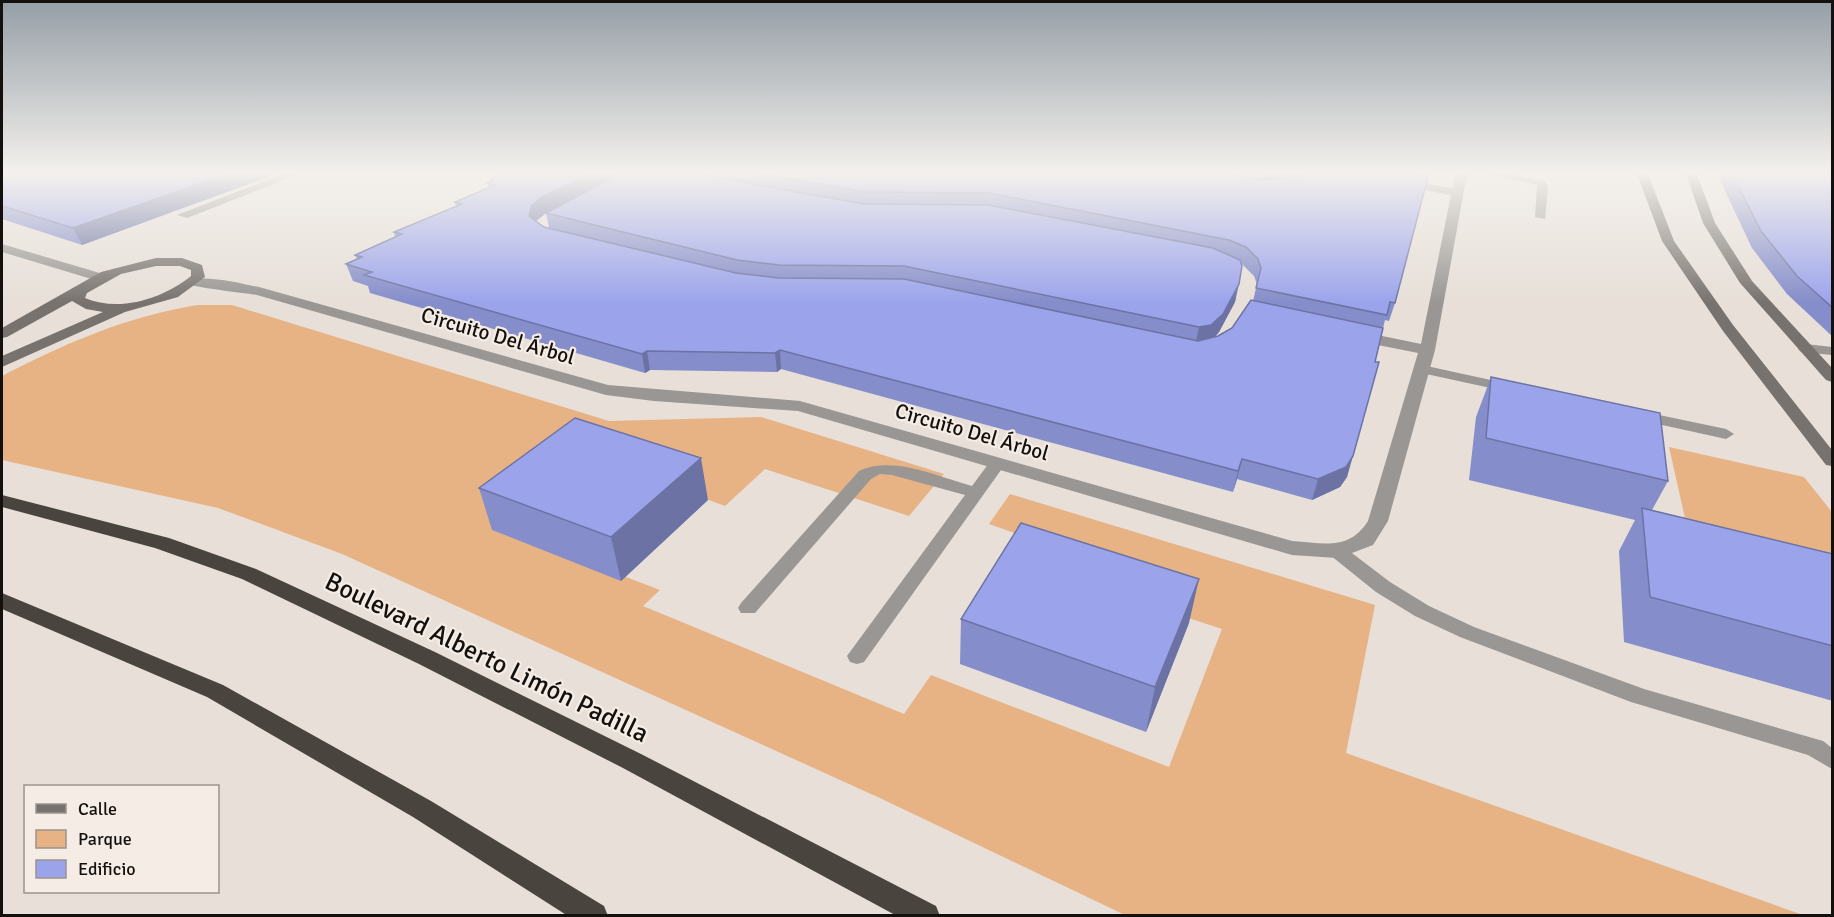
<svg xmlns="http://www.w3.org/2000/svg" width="1834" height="917" viewBox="0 0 1834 917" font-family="Signika,sans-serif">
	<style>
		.green { fill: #e7b385 }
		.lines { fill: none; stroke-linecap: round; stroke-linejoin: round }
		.lane { fill: #999693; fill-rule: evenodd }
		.street { fill: #999693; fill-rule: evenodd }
		.secondary { fill: #77726e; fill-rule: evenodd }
		.highway { fill: #4a443e; fill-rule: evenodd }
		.wall { fill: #858dca; fill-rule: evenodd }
		.shaded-wall { fill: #6c73a4 }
		.building { fill: #9ba4eb; stroke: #6c73a4; stroke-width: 1.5 }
		.labels { text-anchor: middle; stroke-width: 4.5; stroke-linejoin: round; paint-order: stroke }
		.street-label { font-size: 21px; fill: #13100e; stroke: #f4ece5 }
		.near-street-label { font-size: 26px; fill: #13100e; stroke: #f4ece5 }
	</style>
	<rect width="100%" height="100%" fill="#e7dfd8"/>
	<!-- green -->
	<path class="green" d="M198 305H232L609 421 761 417 944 474 909 516 765 469 725 506 594 457 500 529 660 590 643 606 904 714 931 675 1169 767 1222 629 1008 559 1023 536 989 524 1010 494 1375 605 1346 753 1803 915H1125L882 799 342 554 218 508 2 460V376C64 344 127 316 198 305Z
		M1669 447 1804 477 1832 512V593L1694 558Z"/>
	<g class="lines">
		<!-- lane -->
		<path class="lane" d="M1485 174H1509L1545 181 1548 186 1545 219 1535 217 1537 185Z
			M1422 365 1509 384 1516 388 1509 392 1417 372 1415 369 1417 366Z
			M1640 411 1726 429 1734 434 1726 439 1635 419 1632 416Z
			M998 458 1006 463 864 662 857 664 850 662 847 656 965 495 892 475 880 474 871 479 755 613H741L738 608 741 603 859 471C893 455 938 477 972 486L992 459Z
			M1337 545 1344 547 1390 582 1429 606 1474 627 1644 689 1823 741 1832 748V769L1808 755 1631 702 1460 637 1415 616 1376 592 1330 555 1328 551 1330 547Z"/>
		<!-- street -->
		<path class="street" d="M283 174H299L187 218 177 215Z
			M1455 174H1467L1435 350 1388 521 1373 545 1344 556 1337 558 1292 555 798 411 654 401 606 395 257 295C245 293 190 287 185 283 197 272 243 284 259 287L608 385 800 401 1292 541C1324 543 1349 551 1368 521L1418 353 1358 341 1350 336 1358 331 1421 344 1451 195 1402 186 1396 183 1402 180 1453 188Z
			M2 244 103 274 105 277 98 281 2 252Z
			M1806 344 1832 347V355L1801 352 1798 349 1801 346Z"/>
		<!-- secondary -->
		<path class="secondary" d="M1637 174H1648L1674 241 1733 325 1832 450V466L1826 465 1723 331 1662 241Z
			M1686 174H1697L1715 223 1752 281 1832 368V382L1826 380 1740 283 1703 223Z
			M156 258H182L202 265 205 277 178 297 125 312 2 367V356L103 312 86 309 72 301 7 337 2 338V328L101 272ZM156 266H180L191 270V276C164 298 120 313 85 298L87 293 121 274Z"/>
		<!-- highway -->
		<path class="highway" d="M2 495 169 538 256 569 435 652 641 754 936 906 940 916H897L623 768 419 664 242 579 155 548 2 507Z
			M2 593 223 685 431 801 604 906 608 916H568L413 817 207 697 2 609Z"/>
	</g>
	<!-- wall -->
	<path class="wall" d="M2 174H276L82 245 2 219Z
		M504 174H1302L1300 176H1306L1307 174H1427L1395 303 1389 321 1385 320 1383 328 1347 477 1340 487 1312 500 1237 479 1233 492 781 369 777 372 650 370 645 373 370 293 368 286 353 281 346 264 357 259 355 255 395 237 394 232 456 206 455 202 489 187 487 183 491 182 490 180ZM546 213 549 228 544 227 536 221ZM1241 263 1254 276 1257 284 1253 301 1232 328 1218 336 1215 337 1219 332 1235 302Z
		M1717 174H1833V337L1787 294 1752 248Z
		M1491 377 1668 481 1652 510 1833 554V701L1624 642 1619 551 1635 520 1469 480 1476 417Z
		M479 488 708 500 621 581 492 530Z
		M961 619 1189 623 1146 732 960 664Z"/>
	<!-- shaded-wall -->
	<path class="shaded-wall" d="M227 174H276L82 245 73 228Z
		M590 174H629L546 213 536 221 529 216 532 205 542 197Z
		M1263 174H1302L1294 182 1261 185Z
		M1239 284 1235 302 1219 332 1208 344 1195 346 1199 327Z
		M780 350 781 369 777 372 775 353Z
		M647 351 650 370 645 373 642 354Z
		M1353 456 1347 477 1340 487 1312 500 1318 479Z
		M701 458 708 500 621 581 611 537Z
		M1242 459 1237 479 1233 492 1238 471Z
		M1199 579 1189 623 1146 732 1155 687Z"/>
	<!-- building -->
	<path class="building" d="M2 174H227L73 228 2 206Z
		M504 174H590L542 197 532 205 529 216 544 227 736 273 778 278 904 279 1198 341 1218 336 1232 328 1251 300 1383 328 1375 362H1379L1353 456 1346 467 1318 479 1242 459 1238 471 780 350 775 353 647 351 642 354 364 275 372 272 346 264 362 257 355 255 402 234 394 232 462 204 455 202 495 185 487 183 493 181 490 180Z
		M619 174H697L864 204 988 205 1213 248 1240 260 1242 266 1239 284 1223 314 1211 325 1199 327 904 266 779 265 737 260 546 213Z
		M762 174H1228L1264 180 1306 176 1307 174H1415L1428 177 1395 303 1390 302 1387 315 1256 288 1261 268 1258 259 1246 247 1229 240 989 193 865 192Z
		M1732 174H1833V308L1797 276 1761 231Z
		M1491 377 1660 413 1668 481 1486 438Z
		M575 418 701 458 611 537 479 488Z
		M1642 508 1833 554V646L1650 597Z
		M1021 523 1199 579 1155 687 961 619Z"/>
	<!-- sky -->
	<linearGradient id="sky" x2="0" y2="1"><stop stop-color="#959ea6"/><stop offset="0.57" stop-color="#f4f1ed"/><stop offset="1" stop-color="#f4f1ed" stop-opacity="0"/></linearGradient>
	<rect width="1834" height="303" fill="url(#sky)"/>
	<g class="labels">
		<!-- street labels -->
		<g class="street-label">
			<text transform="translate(498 336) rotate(16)" y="7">Circuito Del Árbol</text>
			<text transform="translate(972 432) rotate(16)" y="7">Circuito Del Árbol</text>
		</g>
		<!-- near-street labels -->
		<g class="near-street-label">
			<text transform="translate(487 657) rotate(26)" y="9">Boulevard Alberto Limón Padilla</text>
		</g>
	</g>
	<!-- border -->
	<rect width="1834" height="917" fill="none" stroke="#13100e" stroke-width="6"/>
	<!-- legend -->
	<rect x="24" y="785" width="195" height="108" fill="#f4ece5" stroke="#9a948f" stroke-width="1.5"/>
	<rect x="36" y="804" width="30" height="9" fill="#77726e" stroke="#9a948f" stroke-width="1.5"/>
	<text x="78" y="815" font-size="18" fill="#13100e">Calle</text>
	<rect x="36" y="830" width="30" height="18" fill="#e7b385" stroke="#9a948f" stroke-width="1.5"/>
	<text x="78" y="845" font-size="18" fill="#13100e">Parque</text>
	<rect x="36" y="860" width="30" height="18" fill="#9ba4eb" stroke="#9a948f" stroke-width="1.5"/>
	<text x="78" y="875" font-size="18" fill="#13100e">Edificio</text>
</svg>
